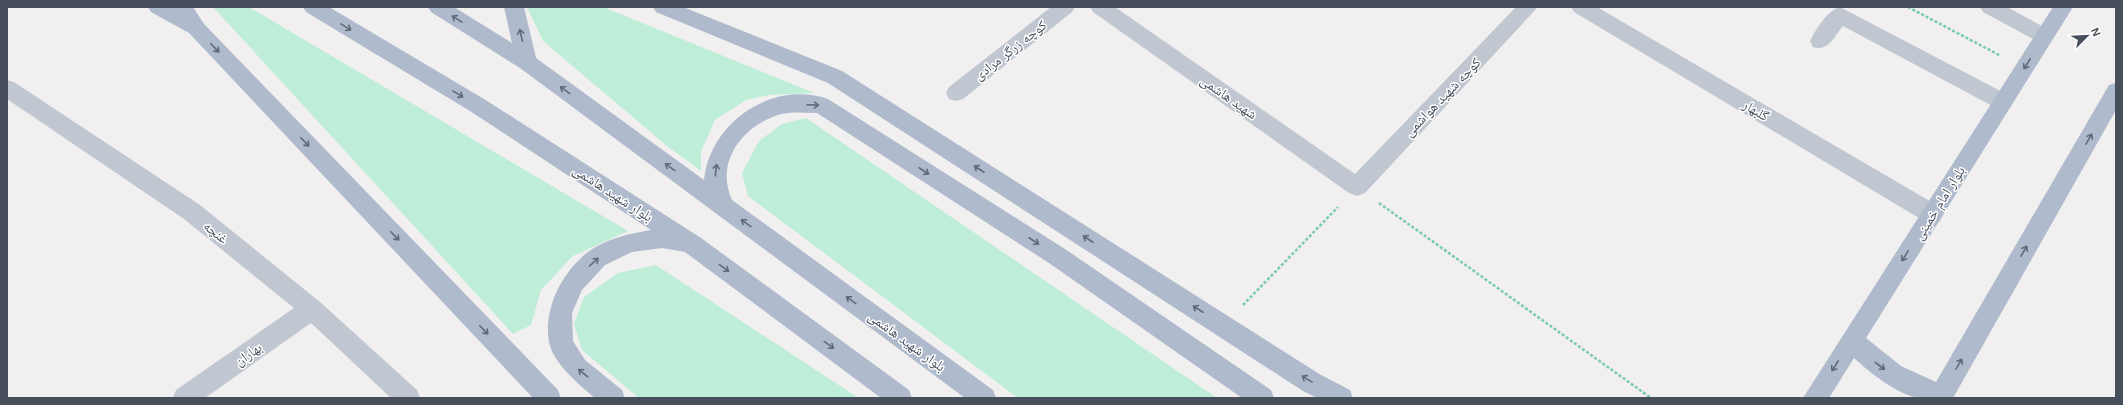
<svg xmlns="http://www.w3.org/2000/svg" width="2123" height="405" viewBox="0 0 2123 405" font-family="Helvetica,'Noto Naskh Arabic',sans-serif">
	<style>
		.green { fill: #bfeed8 }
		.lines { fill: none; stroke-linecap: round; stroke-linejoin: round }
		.path { stroke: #77cbaf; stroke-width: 2.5; stroke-dasharray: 3 2; stroke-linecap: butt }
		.minor { fill: #c0c7d1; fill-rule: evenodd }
		.major { fill: #afbacd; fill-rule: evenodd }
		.oneway { stroke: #616a78 }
		.labels { text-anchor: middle; stroke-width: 3; stroke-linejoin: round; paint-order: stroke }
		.street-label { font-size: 14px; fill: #474f5c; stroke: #fff }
	</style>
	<rect width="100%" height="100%" fill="#f1efef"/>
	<!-- green -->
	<path class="green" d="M213 7H249L628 231 573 256 541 290 531 325 513 334Z
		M527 7H603L814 93 769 95 746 100 715 120 701 151V171L667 146 543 41Z
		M806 118 1217 398H1018L748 196 742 173 759 141 782 124Z
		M656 265 857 397 859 398H639L582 350 574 324 584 297 618 273Z"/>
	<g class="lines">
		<!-- path -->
		<path class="path" d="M1908 7 2001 56
			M1379 203 1651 398
			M1243 305 1338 207"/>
		<!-- minor -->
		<path class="minor" d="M1051 7H1075L1072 12 963 99 956 101 949 99 946 93 949 87Z
			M1090 7H1115L1355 174 1516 7H1538L1365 193 1357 196 1349 193 1093 12Z
			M1571 7H1597L1940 207 1943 214 1940 221 1932 223 1924 221 1574 12Z
			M1840 7 2010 96 2013 102 2010 108 2003 110 1996 108 1843 26C1834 37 1828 52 1813 47L1810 41C1816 29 1827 11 1840 7Z
			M1980 7H2007L2051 31 2054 36 2051 41 2044 44 2037 41 1983 12Z
			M7 80 14 82 200 205 320 302 417 390 420 398H391L311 323 205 398H173L176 390 294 308 184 219 7 99Z"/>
		<!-- major -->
		<path class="major" d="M148 7H193L204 24 558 390 561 398H533L189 33 151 12Z
			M303 7H329L484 99 701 238 909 390 912 398H881L685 252 662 248 632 252 605 265 582 290 572 313 573 341 585 360 622 390 625 398H595C579 385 553 363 549 342 543 309 562 272 588 252 605 239 632 233 651 230L470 111 306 12Z
			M428 7H454L512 43 504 7H524L536 58 704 180C710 122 772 80 828 99L1065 249 1271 390 1274 398H1242L1049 263 817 113C804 113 791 111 778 115 741 127 715 163 732 200L993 390 996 398H965L520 68 431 12Z
			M653 7H683L842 71 1321 375 1350 390 1353 398H1317L1303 391 828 83 656 12Z
			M2053 7H2073L1866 338 1901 366 1936 382 2109 85 2116 83V110L1953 398C1942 398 1930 399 1919 398 1898 395 1869 372 1854 358L1829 398H1803Z"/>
	</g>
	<!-- one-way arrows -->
	<defs><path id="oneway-shaft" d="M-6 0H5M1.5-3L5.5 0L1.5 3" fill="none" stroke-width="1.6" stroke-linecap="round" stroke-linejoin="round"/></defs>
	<g class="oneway">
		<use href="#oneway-shaft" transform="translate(457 19) rotate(-148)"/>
		<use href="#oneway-shaft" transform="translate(346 27) rotate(31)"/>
		<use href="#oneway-shaft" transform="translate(521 35) rotate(-103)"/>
		<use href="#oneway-shaft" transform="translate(215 48) rotate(46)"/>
		<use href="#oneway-shaft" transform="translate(2027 64) rotate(122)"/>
		<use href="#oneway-shaft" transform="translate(565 90) rotate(-144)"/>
		<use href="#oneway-shaft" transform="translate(458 94) rotate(31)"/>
		<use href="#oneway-shaft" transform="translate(813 105) rotate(2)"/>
		<use href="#oneway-shaft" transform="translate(2089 139) rotate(-60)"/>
		<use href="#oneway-shaft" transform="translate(305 142) rotate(46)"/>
		<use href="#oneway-shaft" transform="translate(670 167) rotate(-144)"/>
		<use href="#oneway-shaft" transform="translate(979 169) rotate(-147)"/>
		<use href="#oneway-shaft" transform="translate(716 170) rotate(-83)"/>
		<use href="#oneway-shaft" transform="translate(924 171) rotate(33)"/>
		<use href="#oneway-shaft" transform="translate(746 223) rotate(-144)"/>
		<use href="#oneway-shaft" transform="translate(395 236) rotate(46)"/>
		<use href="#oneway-shaft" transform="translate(1088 239) rotate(-147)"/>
		<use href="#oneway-shaft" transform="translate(1034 241) rotate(33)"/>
		<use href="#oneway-shaft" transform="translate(2024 251) rotate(-60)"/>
		<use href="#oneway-shaft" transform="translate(1905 256) rotate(122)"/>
		<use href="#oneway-shaft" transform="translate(594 262) rotate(-42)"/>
		<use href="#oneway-shaft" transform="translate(724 268) rotate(36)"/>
		<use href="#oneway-shaft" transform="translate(851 300) rotate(-144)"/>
		<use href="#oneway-shaft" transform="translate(1198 309) rotate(-147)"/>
		<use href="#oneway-shaft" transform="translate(484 330) rotate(46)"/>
		<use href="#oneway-shaft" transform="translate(829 345) rotate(36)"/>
		<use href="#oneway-shaft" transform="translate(1959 364) rotate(-60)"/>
		<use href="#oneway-shaft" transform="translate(1835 366) rotate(123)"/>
		<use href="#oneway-shaft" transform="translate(1880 366) rotate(37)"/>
		<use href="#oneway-shaft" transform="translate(583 373) rotate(-141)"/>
		<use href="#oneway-shaft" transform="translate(1307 379) rotate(-148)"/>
	</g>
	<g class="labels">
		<!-- street labels -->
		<g class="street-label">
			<text transform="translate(1010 50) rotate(-38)" y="5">کوچه زرگر مرادی</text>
			<text transform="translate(1229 97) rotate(35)" y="5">شهید هاشمی</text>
			<text transform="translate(1442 97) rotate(-46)" y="5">کوچه شهید هواشمی</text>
			<text transform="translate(1756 110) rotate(31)" y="5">گلبهار</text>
			<text transform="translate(613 193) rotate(33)" y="5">بلوار شهید هاشمی</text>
			<text transform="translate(1939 203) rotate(-58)" y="5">بلوار امام خمینی</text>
			<text transform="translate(216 232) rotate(39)" y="5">غنچه</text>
			<text transform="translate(907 341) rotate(36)" y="5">بلوار شهید هاشمی</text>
			<text transform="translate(248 354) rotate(-35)" y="5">بهاران</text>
		</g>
	</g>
	<!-- border -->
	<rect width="2123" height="405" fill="none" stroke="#474f5c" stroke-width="16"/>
	<!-- north arrow -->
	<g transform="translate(2087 36) rotate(66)" stroke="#ffffff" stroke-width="3" paint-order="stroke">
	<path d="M0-3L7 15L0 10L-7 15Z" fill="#474f5c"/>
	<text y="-6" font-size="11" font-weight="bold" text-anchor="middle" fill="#474f5c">N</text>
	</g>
</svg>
